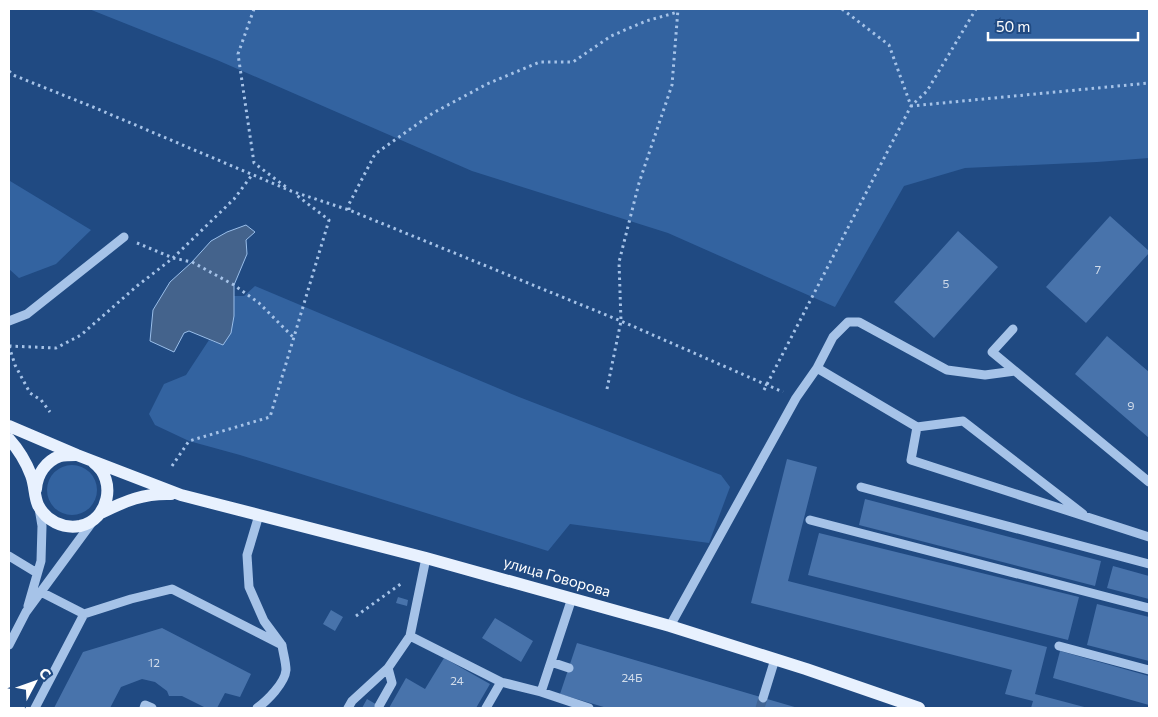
<svg xmlns="http://www.w3.org/2000/svg" width="1158" height="717" viewBox="0 0 1158 717" font-family="Commissioner,sans-serif">
	<style>
		.green { fill: #3363a0 }
		.water { fill: #44638c; stroke: #99beea }
		.building { fill: #4873ab }
		.lines { fill: none; stroke-linecap: round; stroke-linejoin: round }
		.minor-tunnel { stroke: #416595; stroke-width: 9; stroke-dasharray: 9 4.5; stroke-linecap: butt }
		.path { stroke: #a6c3e8; stroke-width: 3; stroke-dasharray: 2.5 4; stroke-linecap: butt }
		.minor { stroke: #a6c3e8; stroke-width: 9 }
		.major { stroke: #e8f1fe; stroke-width: 12 }
		.labels { text-anchor: middle; stroke-width: 4; stroke-linejoin: round; paint-order: stroke }
		.number-label { font-size: 12px; fill: #d1dcea }
		.street-label { font-size: 15px; fill: #fff; stroke: #204a82 }
	</style>
	<rect width="100%" height="100%" fill="#204a82"/>
	<!-- green -->
	<path class="green" d="M89 9H1149V158L1097 162 965 168 904 186 835 307 668 233 472 171 217 60Z
		M10 181 91 230 56 264 19 278 9 269V196Z
		M255 286 519 397 721 475 730 487 709 543 570 524 548 551 240 455 189 441 155 425 149 414 164 384 186 375 209 340 223 345C234 326 234 317 234 296H244Z
		M47 490a25 25 0 1 1 50 0a25 25 0 1 1-50 0Z"/>
	<!-- water -->
	<path class="water" d="M246 225 255 232 246 240 247 254 234 285V316L231 333 223 345 189 331 184 333 174 352 150 341 153 310 170 282 192 262 211 241 227 232Z"/>
	<!-- building -->
	<path class="building" d="M1110 216 1149 251V253L1086 323 1046 287Z
		M958 231 998 267 934 338 894 302Z
		M1107 336 1149 372V438L1075 374Z
		M787 459 817 467 788 581 1047 647 1035 694 1088 708H1031L1033 701 1005 694 1012 670 751 603Z
		M865 499 1101 561 1095 586 859 525Z
		M819 533 1079 597 1068 640 808 575Z
		M1113 566 1149 576V599L1107 588Z
		M398 597 408 600 407 606 396 603Z
		M1097 604 1149 617V661L1087 645Z
		M331 610 343 617 335 631 323 624Z
		M495 618 533 641 521 662 482 638Z
		M162 628 251 674 240 697 225 693 217 708H206L182 696H169L167 691 155 682 142 679 121 687 110 708H54L83 652Z
		M577 643 798 708H607L560 694Z
		M1060 651 1149 676V705L1053 678Z
		M444 658 490 684 476 708H389L406 678 425 689Z
		M367 699 379 706 383 708H362Z"/>
	<g class="lines">
		<!-- minor-tunnel -->
		<path class="minor-tunnel" d="M760 708 763 698"/>
		<!-- path -->
		<path class="path" d="M254 9 238 54 254 163 286 187
			M842 9 889 45 911 106 1149 83
			M9 71 13 75 93 107 291 191 349 210 621 321 783 392
			M349 210V204L375 154 433 113 487 84 540 62H573L611 36 646 21 678 12
			M137 243 173 258 192 262 234 285 259 303 294 338
			M9 346 56 348 81 335 137 286 173 258 234 199 252 175
			M9 346 15 365 30 393 41 400 50 412
			M607 389 621 321 619 262 639 183 672 85 678 9
			M764 390 911 106 927 91 976 9
			M172 466 189 441 270 417 329 220 295 194
			M356 616 402 583"/>
		<!-- minor -->
		<path class="minor" d="M9 321 27 314 124 237
			M1013 329 992 352 1149 482
			M1015 371 985 375 947 370 859 322H848L833 337 817 368 917 427 963 421 1083 514
			M917 427 911 460 1149 537
			M861 487 1149 564
			M259 515 247 555 249 587 264 621 281 644
			M810 520 1149 608
			M9 556 37 573
			M41 592 84 614 131 599 172 589 282 645C283 653 286 662 286 670 285 683 267 701 257 708
			M28 606 41 561 42 526 39 508
			M670 626 796 398 817 368
			M410 636 501 682 541 692 589 708
			M9 645 26 612 93 521
			M1059 646 1149 670
			M551 662 569 668
			M541 692 572 598
			M763 698 775 659
			M379 706 392 683 388 668
			M35 708 84 614
			M144 708 145 705 152 708
			M348 708 352 701 388 668 410 636 426 558
			M486 708 501 682"/>
		<!-- major -->
		<path class="major" d="M9 426 77 455 181 495 426 558 670 626 806 669 919 708
			M9 439C18 449 26 462 31 475 35 485 34 496 38 505 46 521 63 529 80 526 109 520 117 480 94 463
			M36 489C37 474 46 461 60 456 65 455 71 455 76 455
			M101 513C125 501 144 493 171 494"/>
	</g>
	<g class="labels">
		<!-- number labels -->
		<g class="number-label">
			<text x="1098" y="274">7</text>
			<text x="946" y="288">5</text>
			<text x="1131" y="410">9</text>
			<text x="154" y="667">12</text>
			<text x="632" y="682">24Б</text>
			<text x="457" y="685">24</text>
		</g>
		<!-- street labels -->
		<g class="street-label">
			<text transform="translate(557 577) rotate(16)" y="5">улица Говорова</text>
		</g>
	</g>
	<!-- border -->
	<rect width="1158" height="717" fill="none" stroke="#ffffff" stroke-width="20"/>
	<!-- north arrow -->
	<g transform="translate(35 682) rotate(49)" stroke="#204a82" stroke-width="4" paint-order="stroke">
	<path d="M0-4L9 19L0 12L-9 19Z" fill="#ffffff"/>
	<text y="-8" font-size="14" font-weight="bold" text-anchor="middle" fill="#ffffff">С</text>
	</g>
	<!-- scale -->
	<path d="M988 32v8h150v-8" fill="none" stroke="#ffffff" stroke-width="2.5"/>
	<text x="996" y="32" font-size="15" fill="#ffffff" stroke="#204a82" stroke-width="4" paint-order="stroke">50 m</text>
</svg>
